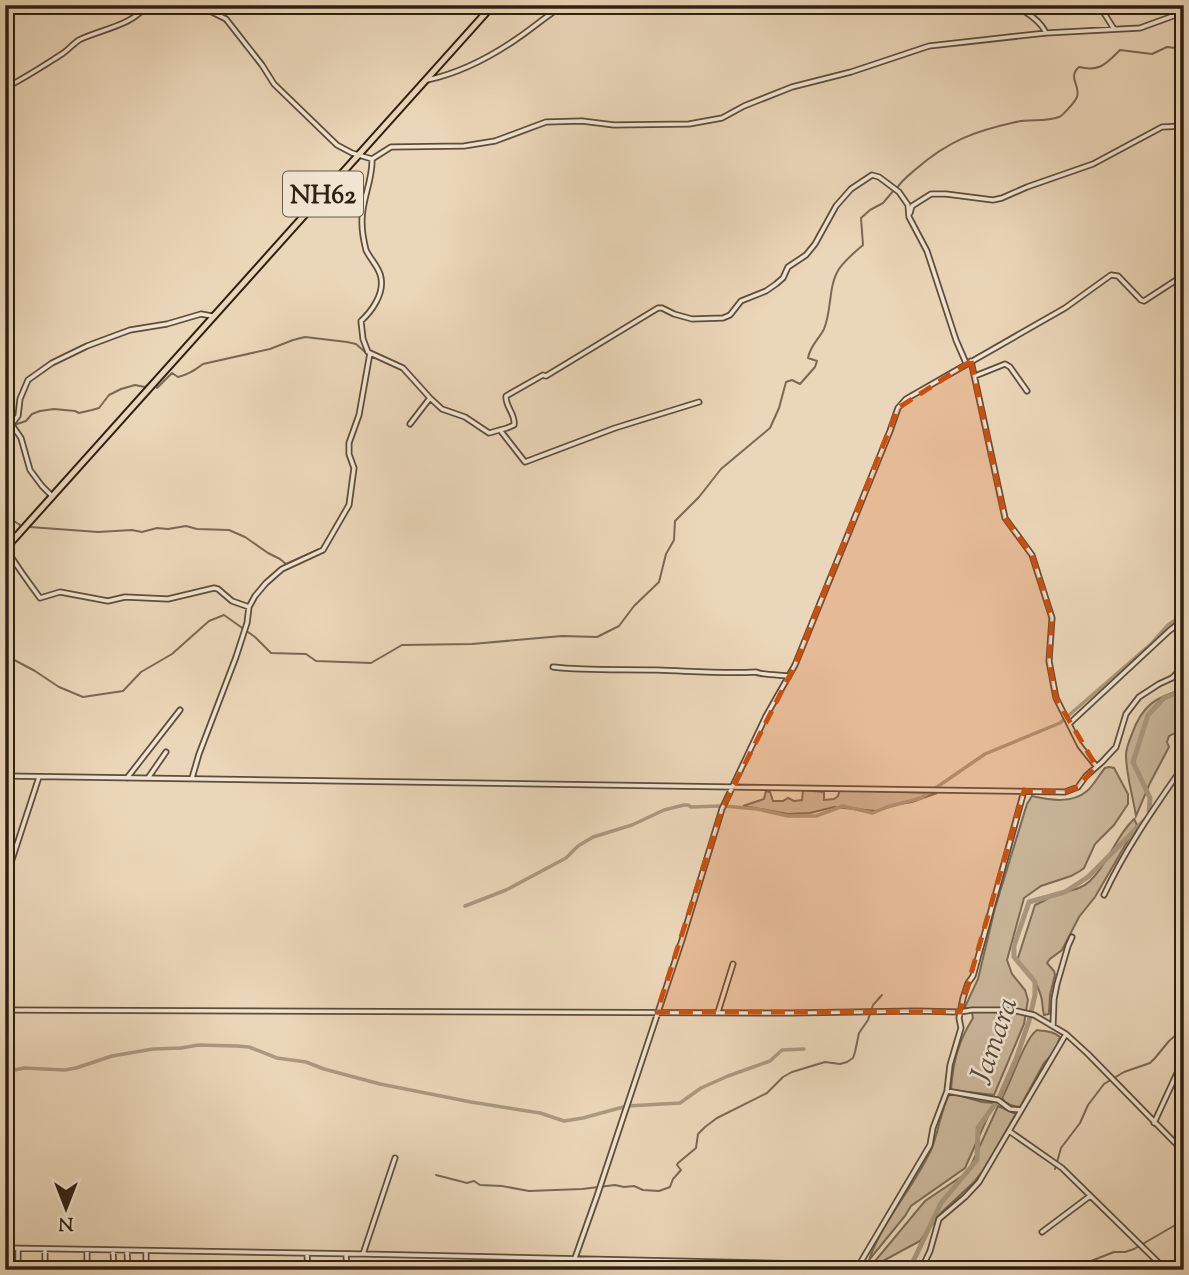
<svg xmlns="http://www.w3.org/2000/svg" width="1189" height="1275" viewBox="0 0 1189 1275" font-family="'Sorts Mill Goudy',serif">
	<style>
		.green { fill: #cab79b; stroke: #7c6b56; stroke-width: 2 }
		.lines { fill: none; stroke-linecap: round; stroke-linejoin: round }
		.stream { stroke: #796853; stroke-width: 2 }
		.canal { stroke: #aa987f; stroke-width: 3.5 }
		.river { stroke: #aa987f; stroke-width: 5 }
		.minor-casing { stroke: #5e4d3a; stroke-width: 7 }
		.major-casing { stroke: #2f1f10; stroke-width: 9 }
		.minor { stroke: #f1e4d1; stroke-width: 3.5 }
		.major { stroke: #ead6b8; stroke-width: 5 }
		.marked { fill: #cc500d; fill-opacity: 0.2; stroke: #cc500d; stroke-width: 5; stroke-dasharray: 14 9; stroke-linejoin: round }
		.labels { text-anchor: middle; stroke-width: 5; stroke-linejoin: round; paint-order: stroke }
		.shield { fill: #f1e4d1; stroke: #695a4a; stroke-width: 2 }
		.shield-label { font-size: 26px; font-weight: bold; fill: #2f1f10 }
		.water-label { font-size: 30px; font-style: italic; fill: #5a4937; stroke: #f1e4d1 }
	</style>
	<rect width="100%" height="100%" fill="#ead6b8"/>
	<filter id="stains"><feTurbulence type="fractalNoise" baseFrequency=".00286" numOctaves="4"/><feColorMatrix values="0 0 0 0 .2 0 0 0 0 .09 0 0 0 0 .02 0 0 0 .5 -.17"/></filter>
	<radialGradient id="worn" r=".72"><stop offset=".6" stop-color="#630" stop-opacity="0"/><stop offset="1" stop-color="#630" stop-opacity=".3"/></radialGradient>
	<!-- green -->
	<path class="green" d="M1184 689C1184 706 1189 729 1169 736L1167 742 1169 747 1150 783 1136 816C1133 797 1126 774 1126 755 1126 748 1129 741 1132 734 1142 705 1156 697 1184 689Z
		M1109 767 1114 768 1128 794V804L1114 825 1095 844 1084 868 1080 871 1071 876 1041 886 1024 898 1007 960 1012 974 1025 990 1028 1000 1027 1005 1024 1024 994 1095 951 1090C953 1062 958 1042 973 1018L972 1013 965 1007 978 979 995 908 1027 804 1032 796C1050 800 1072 804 1087 791 1094 785 1099 775 1105 768Z
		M803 790 824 792V800L834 799 838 796 840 790 937 793 912 802 899 804 876 811 834 807 810 813 788 814 743 806 764 799 766 791 770 792 773 801H783L788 798 794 801 802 800Z
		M1134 819 1137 825 1095 897 1079 917 1062 950 1050 959 1047 963 1054 971 1055 975 1050 995 1049 1014 1044 1015C1042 1009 1043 1003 1041 996 1037 982 1028 970 1017 961L1035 905C1042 902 1048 898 1055 895 1066 891 1081 890 1090 881 1109 863 1115 837 1134 819Z
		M1037 1030C1045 1031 1053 1031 1060 1037L1055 1051 1044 1063 1020 1107C1013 1106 1006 1105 1002 1098 1011 1082 1025 1038 1037 1030Z
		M950 1093 982 1102 994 1103 965 1168 911 1206 905 1216 869 1260C882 1222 913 1188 931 1150 939 1132 940 1111 950 1093Z
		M998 1106 1016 1114 985 1168 974 1182 941 1213 920 1241 883 1261H875L925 1201 968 1172Z"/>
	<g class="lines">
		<!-- stream -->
		<path class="stream" d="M897 188C902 180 909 175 916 169 948 141 975 131 1016 122 1030 119 1046 122 1059 117 1062 116 1065 112 1067 110 1071 106 1075 101 1077 97 1081 85 1067 78 1079 67 1100 72 1106 64 1120 50L1152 54 1167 47 1184 49
			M157 388 172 373 178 377C188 375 195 370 203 364L270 349 293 340 305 337 347 342 356 344 365 352
			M5 432 17 424 26 421 32 414 40 411 54 409 75 411 79 413 92 410 99 408 109 395 121 389 135 385 145 387 150 383 152 384
			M5 522 14 521 20 525
			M30 527 98 532 132 530 142 532 157 528 168 529 186 526 197 529 229 530 245 537 268 553 280 559 286 564 322 548
			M5 655 35 671 59 687 83 697 123 691 141 672 172 654 209 621 224 615 255 637 271 653 306 654 316 661 371 663 402 645 472 644 562 636 597 637 619 626 634 606 659 582 666 554 674 540 675 521 699 497 721 469 770 428 779 408 786 382 792 380 800 384 815 367 817 361 808 358C810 346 819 339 824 329 832 310 828 286 839 269 845 260 855 252 863 245L861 218 870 210 883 203 894 190
			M1055 1169 1061 1148 1080 1123 1088 1105 1104 1084 1124 1072 1150 1063 1155 1058 1169 1041 1184 1028
			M436 1175 467 1183 474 1181 480 1185 502 1186 529 1191 582 1189 615 1185 624 1187 634 1186 643 1190 659 1191 670 1187 673 1179 681 1170 677 1165 678 1163 696 1148 698 1134 705 1127 717 1118 767 1093 783 1077 792 1072 825 1062 840 1064 847 1062 853 1058 855 1052 859 1033 868 1020 873 1005 882 995
			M994 1270 1006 1267 1031 1270
			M1049 1270 1064 1265 1091 1261 1114 1252H1125L1134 1249 1184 1220"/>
		<!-- canal -->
		<path class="canal" d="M724 806 757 809 788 816H816L843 806 873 813 887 807 921 798 985 754 1060 723 1152 643 1168 625 1184 614
			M465 906 506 890 566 858 578 846 593 837 632 825 664 810 684 805H688L691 807 720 806
			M5 1072 24 1068 65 1070 76 1068 112 1056 153 1049 181 1048 198 1045 237 1046 249 1047 277 1058 306 1062 324 1069 380 1084 471 1102 540 1113 564 1121 583 1118 627 1106 680 1103 701 1088 728 1076 770 1061 782 1050 804 1049"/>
		<!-- river -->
		<path class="river" d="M909 1270 941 1203 977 1160 978 1128 998 1100 1016 1059 1029 1021 1035 995V982L1014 957V946L1029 902 1065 892 1088 877 1149 816 1150 798 1133 762 1148 715 1164 698 1184 690"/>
		<defs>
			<path id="minor" d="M198 5 226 19 262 65 274 84 337 145 352 153 372 159 391 147 464 146 495 141 546 122 582 121 614 125 689 124 722 118 744 106 792 87 851 72 929 46 1046 33 1140 28 1184 12
				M1014 5C1027 13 1040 20 1046 33
				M1099 5 1114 29
				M427 80C460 73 487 59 515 40 532 29 547 15 564 5
				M5 88C25 78 43 66 62 54 68 50 73 44 79 40 98 30 135 25 146 5
				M372 159C373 181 361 200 362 223 362 231 364 242 366 250 370 259 380 268 381 278 384 294 372 311 361 321L363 339 368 352 403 368 430 398 442 409 465 417 489 433 507 428 514 425C516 414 505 407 506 396L543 375 546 376 658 308H662L674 314 692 319 723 318 730 315 741 301 766 291 776 284 783 278 788 267 806 255 815 244 836 206 851 189 872 175 879 177 899 192 908 205 909 217 927 251 956 340 966 363
				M910 213 912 206 931 194H946L993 200 1002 198 1027 187 1093 164 1162 127 1184 126
				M971 361 1005 518 1032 555 1052 618 1049 661 1056 698 1080 746 1096 766
				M975 376 1005 364 1010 367 1027 391
				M5 415 21 438 30 470 42 486 52 496
				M12 424 18 416 20 399 28 380 52 363 87 346 130 330 167 324 201 314 212 316
				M410 424 430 398
				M500 430 525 462 615 428 699 402
				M6 548C16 566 28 581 40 598L60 592 108 601 125 597 168 599 214 588 218 589 232 601 249 607
				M553 667C588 671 623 669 657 670 690 671 723 674 756 672 762 675 780 675 789 676
				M1069 724 1169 631 1183 620
				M5 776 1065 792 1078 787 1086 776 1102 762 1116 747 1126 714 1139 697 1159 684 1172 678 1184 666
				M127 778 180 710
				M148 778 166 752
				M192 778 199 754 236 657 247 623 249 607 255 596 266 583 282 569 323 550 349 505 354 468 349 454V443L359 415 370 353
				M5 881 39 777
				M1104 895C1125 849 1155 807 1184 765
				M5 1010 792 1013 916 1011 960 1012 972 1010H1012L1034 1015 1066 1034
				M718 1012 733 964
				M1053 1026 1054 999 1057 984 1068 946 1072 937
				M947 1091 998 1100 1010 1109 1021 1110
				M1154 1123 1184 1058
				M1009 1131 1062 1168 1166 1270
				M1042 1232 1090 1196
				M5 1248 363 1254 856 1265 874 1270
				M18 1249V1270
				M45 1249V1270
				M87 1250V1270
				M113 1251 114 1270
				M127 1251 128 1270
				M146 1251V1270
				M307 1254 308 1270
				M346 1254 347 1270
				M363 1254 395 1158
				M859 1265 930 1145 933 1128 947 1091 950 1065 961 1028 959 1018 963 998 968 983 973 976 1024 791
				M573 1270 575 1258 597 1196 682 940 722 809 766 716 795 665 890 431 898 408 906 399 1065 308 1111 275 1118 276 1141 300 1144 301 1184 275
				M921 1270 930 1251 939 1219 965 1197 979 1182 1066 1034 1088 1054 1184 1152"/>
			<path id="major" d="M5 549 493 5"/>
		</defs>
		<!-- minor casing -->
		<use href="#minor" class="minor-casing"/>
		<!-- major casing -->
		<use href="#major" class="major-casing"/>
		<!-- minor -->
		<use href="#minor" class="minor"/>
		<!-- major -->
		<use href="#major" class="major"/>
	</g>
	<!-- marked area -->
	<path class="marked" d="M971 361 1005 518 1032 555 1052 618 1049 661 1056 698 1096 766 1078 787 1065 792 1024 791 960 1012H657L722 809 795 665 898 408Z"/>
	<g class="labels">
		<!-- shield labels -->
		<rect class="shield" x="283" y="171.5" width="80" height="45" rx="5"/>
		<g class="shield-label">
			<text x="323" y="203">NH62</text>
		</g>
		<!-- water labels -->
		<g class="water-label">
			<text transform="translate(993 1040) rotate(-71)" y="10">Jamara</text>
		</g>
	</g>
	<!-- margin -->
	<rect width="1189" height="1275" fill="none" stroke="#ead6b8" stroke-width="28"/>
	<rect x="7" y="7" width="1175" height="1261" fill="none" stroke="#2f1f10" stroke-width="3.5"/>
	<rect x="14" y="14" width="1161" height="1247" fill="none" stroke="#2f1f10" stroke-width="2"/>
	<!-- north arrow -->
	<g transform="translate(66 1208) rotate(180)" stroke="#f1e4d1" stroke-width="5" paint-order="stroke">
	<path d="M0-5L12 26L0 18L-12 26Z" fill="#2f1f10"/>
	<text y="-10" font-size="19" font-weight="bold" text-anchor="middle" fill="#2f1f10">N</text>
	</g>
	<rect width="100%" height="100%" filter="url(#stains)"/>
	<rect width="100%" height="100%" fill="url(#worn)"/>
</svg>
